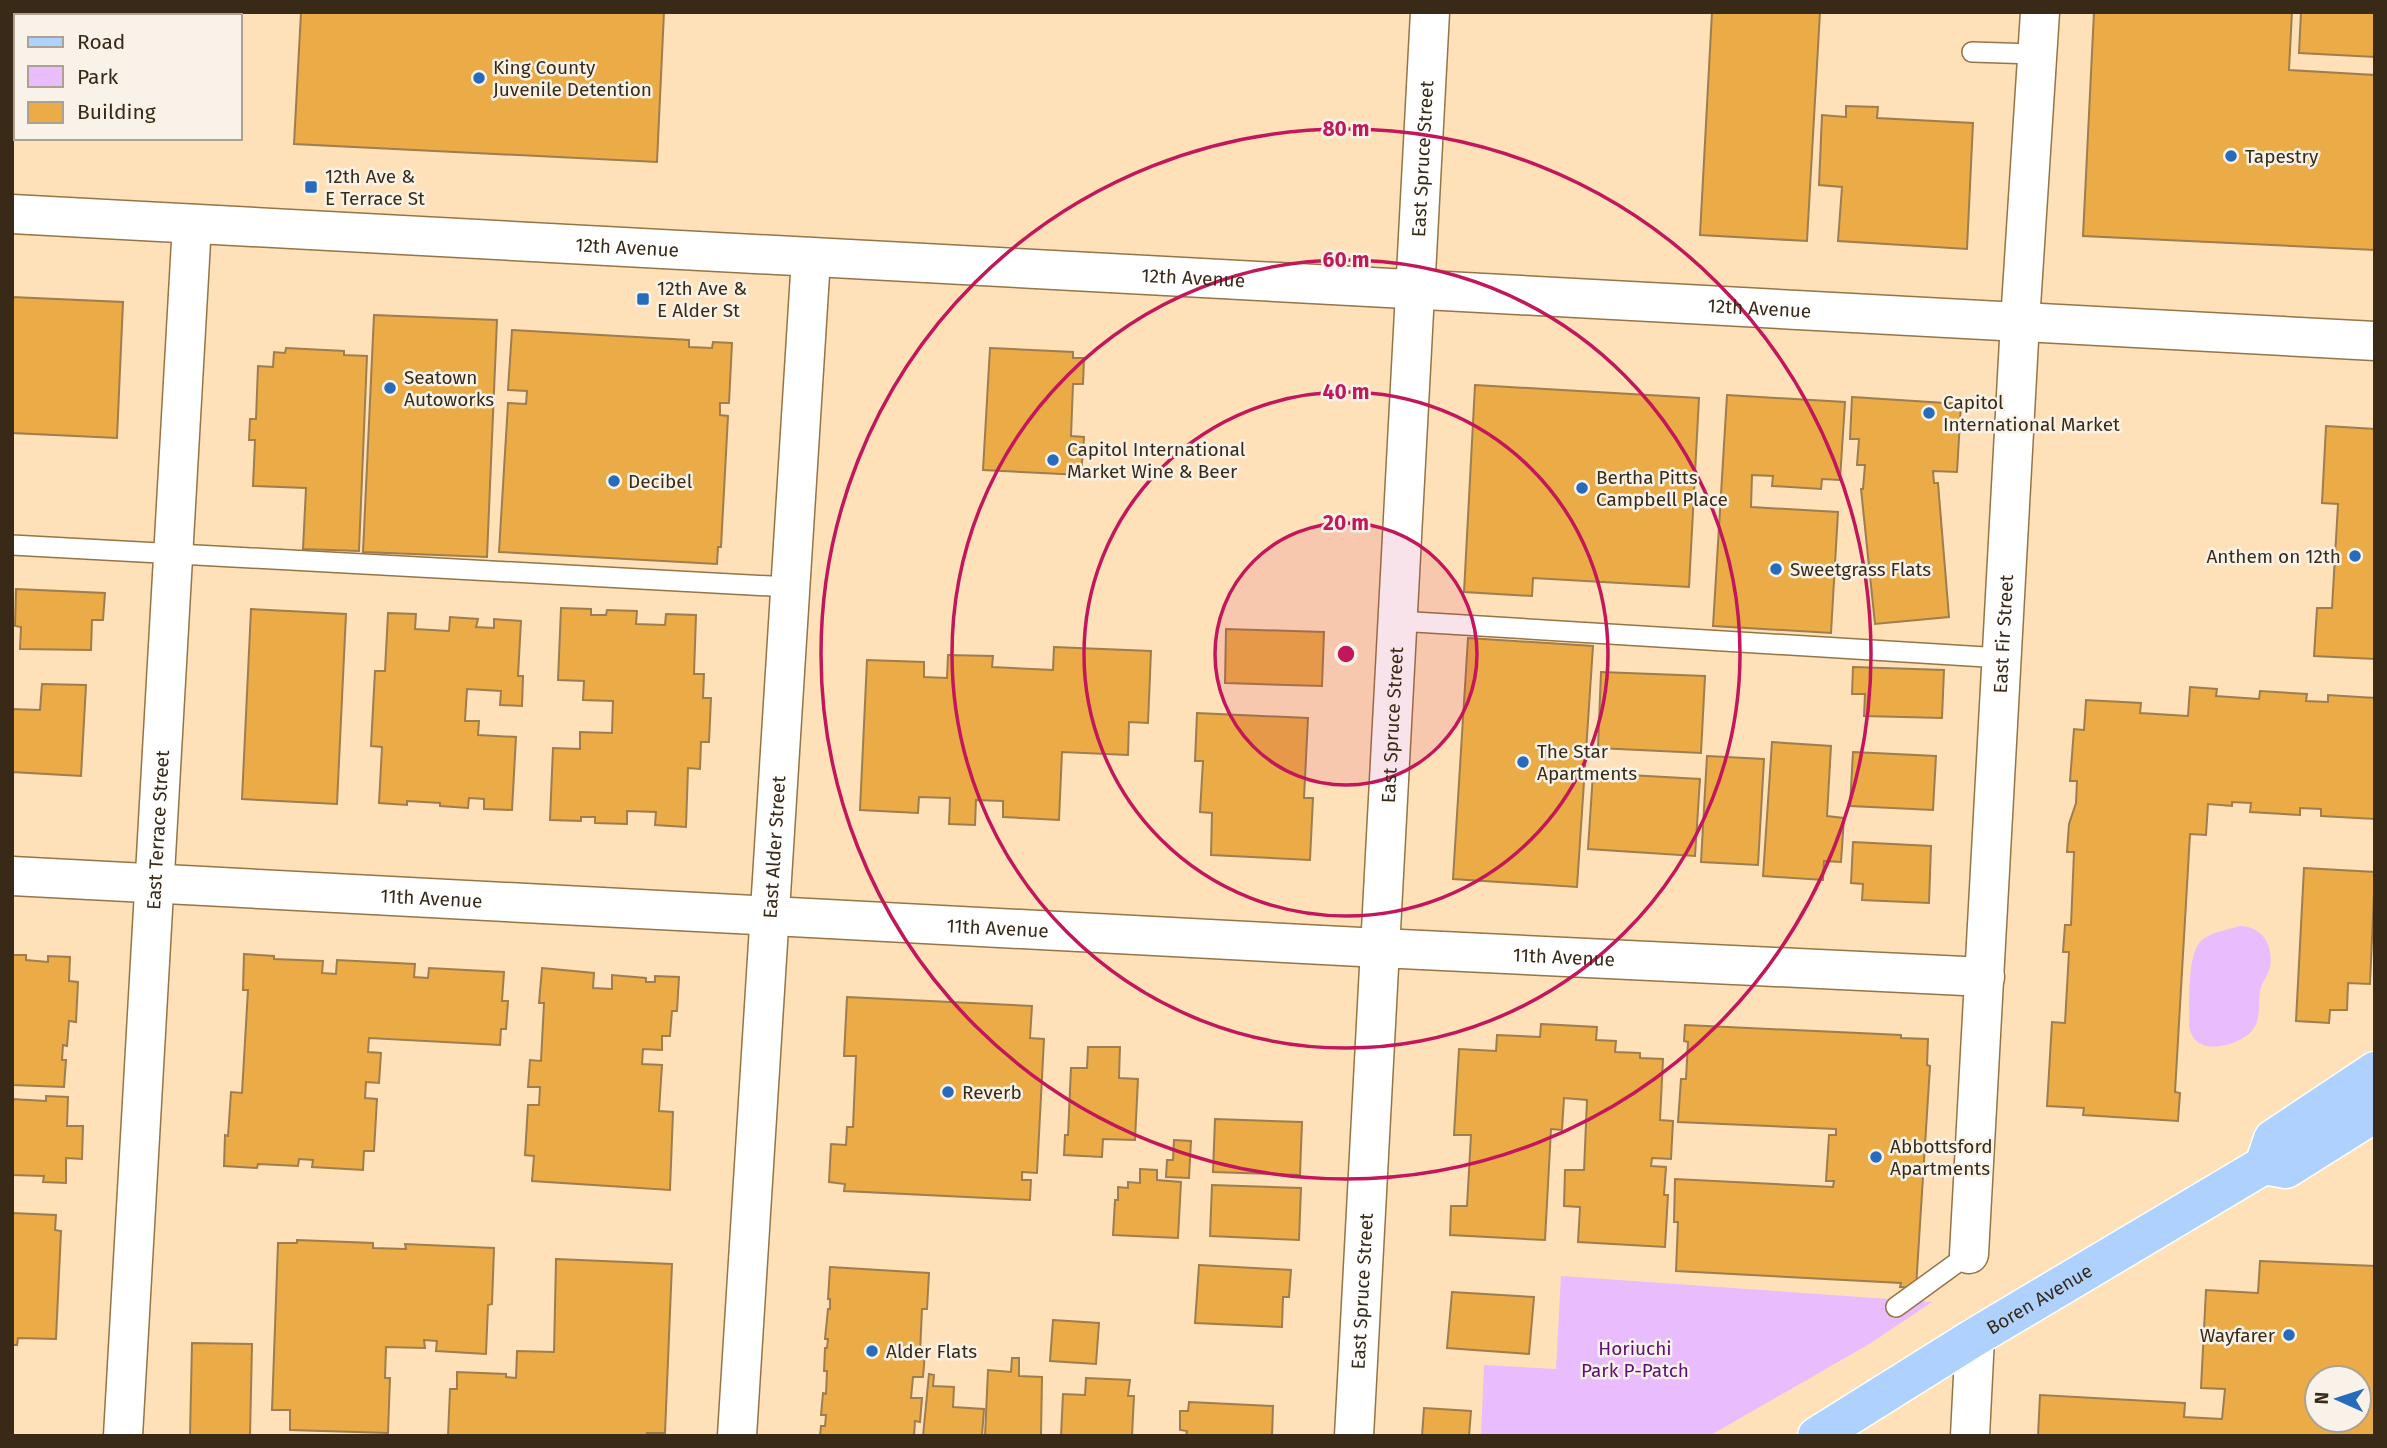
<svg xmlns="http://www.w3.org/2000/svg" width="2387" height="1448" viewBox="0 0 2387 1448" font-family="'Fira Sans',sans-serif">
	<style>
		.green { fill: #e9bcfe }
		.building { fill: #ebab46; stroke: #9f7d4e; stroke-width: 2; fill-rule: evenodd }
		.lines { fill: none; stroke-linecap: round; stroke-linejoin: round }
		.service-casing { stroke: #967445; stroke-width: 22 }
		.minor-casing { stroke: #967445; stroke-width: 41 }
		.secondary-casing { stroke: #967445; stroke-width: 41 }
		.primary-casing { stroke: #fff; stroke-width: 41 }
		.service { stroke: #fff; stroke-width: 19 }
		.minor { stroke: #fff; stroke-width: 38 }
		.secondary { stroke: #fff; stroke-width: 38 }
		.primary { stroke: #aed1fe; stroke-width: 38 }
		.ring { fill: none; stroke: #c2185b; stroke-width: 3.5 }
		.poi-dot { fill: #276bbc; stroke: #f9f2e8; stroke-width: 2.5 }
		.labels { text-anchor: middle; stroke-width: 5; stroke-linejoin: round; paint-order: stroke }
		.poi-label { font-size: 19px; fill: #382a16; stroke: #f9f2e8; text-anchor: start }
		.street-label { font-size: 19px; fill: #382a16; stroke: #f9f2e8 }
		.park-label { font-size: 19px; fill: #5d0d78; stroke: #f9f2e8 }
		.centre { fill: #c2185b; stroke: #f9f2e8; stroke-width: 3.5 }
		.ring-label { font-size: 21px; text-anchor: middle; font-weight: bold; fill: #c2185b; stroke: #f9f2e8; stroke-width: 5; stroke-linejoin: round; paint-order: stroke }
	</style>
	<rect width="100%" height="100%" fill="#fee1b9"/>
	<!-- green -->
	<path class="green" d="M2239 926C2262 926 2274 945 2270 967 2268 976 2261 983 2260 992 2258 1004 2261 1017 2254 1028 2246 1041 2216 1052 2201 1044 2194 1041 2191 1034 2189 1027 2190 1007 2186 953 2202 940 2212 932 2228 930 2239 926Z
		M1561 1276 1932 1302 1871 1343 1709 1436H1481L1484 1365 1556 1369Z"/>
	<!-- building -->
	<path class="building" d="M301 12H664L657 162 294 144Z
		M1712 12H1820L1807 241 1700 235Z
		M2094 12H2292L2289 70 2375 75V250L2083 236Z
		M2301 12H2375V57L2299 53Z
		M1846 106 1878 107 1877 118 1973 123 1967 249 1838 241 1842 187 1819 185 1822 115 1846 117Z
		M12 297 123 302 117 438 12 433Z
		M374 315 497 320 487 557 363 552Z
		M512 330 689 340V347L712 348 713 342 732 343 729 403H720V415L728 416 721 547H718L717 564 499 552 508 403 526 404 527 391 508 390Z
		M286 348 344 351V355L367 356 359 551 303 549 306 488 253 486 255 440H249L250 419H256L258 366 273 367 274 352 285 353Z
		M990 348 1073 352V358H1084L1083 384H1073L1071 436 1084 437 1081 475 983 470Z
		M1475 385 1699 398 1689 587 1533 578 1532 596 1464 592Z
		M1727 395 1845 402 1840 480 1822 479 1821 489 1772 486 1773 476 1752 475 1751 507 1838 512 1831 633 1713 626Z
		M1852 397 1961 404 1957 472 1933 471 1934 483H1938L1949 617 1875 624 1861 489H1863L1865 465H1857L1859 439H1850Z
		M2326 426 2375 429V659L2314 656 2317 608H2332L2338 504 2322 503Z
		M16 589 105 593 103 620H92L91 650 20 649 21 627 15 626Z
		M561 608 591 609V615H606L607 610 637 611 636 624 665 625 666 614 696 615 694 674H704L703 698H711L709 742H701L700 769 688 768 686 827 655 825 656 812 627 811V824L595 823V817H581V821L550 820 553 748 580 749V732L612 733 613 701 583 700 584 681 558 680Z
		M251 609 346 614 337 804 242 799Z
		M388 613 416 614 415 629 449 631 450 617 478 619 476 627 494 628V619L521 621 518 676H523L522 706 500 705 501 691 467 689 465 721H479L478 735 516 737 512 810 484 809V799L469 798 468 808 440 806V803L407 801V805L379 803 382 747 371 746 375 671H385Z
		M1226 629 1324 632 1322 686 1225 683Z
		M1468 638 1593 646 1577 887 1453 879Z
		M1054 647 1151 651 1148 723 1129 722 1128 755 1062 752 1059 820 1003 817V801L976 800 975 825 949 824 950 798 919 797 918 813 860 810 867 660 924 662V677L947 678 948 655 993 656 992 667 1053 670Z
		M1853 667 1944 670 1942 718 1864 716 1865 694H1852Z
		M1601 672 1705 676 1701 753 1598 748Z
		M42 684 86 685 81 776 12 772V709L40 710Z
		M2190 687 2217 689 2216 696 2259 699 2260 691 2307 694 2306 701 2328 702V695L2375 698V819L2321 816V809L2300 808V815L2250 812 2251 803 2232 802V806L2208 804 2206 835 2190 834 2175 1092 2180 1093 2178 1121 2083 1115 2084 1108 2047 1106 2052 1022 2065 1023 2069 952H2063L2065 925H2071L2074 852H2067L2069 824 2076 803 2077 781H2070L2074 729 2084 730 2086 700 2141 703 2140 713 2188 716Z
		M1197 713 1308 718 1304 798H1313L1310 860 1211 855 1212 813 1200 812 1203 761H1195Z
		M1772 742 1831 746 1827 816 1844 818 1841 862 1824 861 1823 880 1763 876Z
		M1853 752 1936 756 1933 810 1850 806Z
		M1707 756 1764 759 1758 865 1701 862Z
		M1593 773 1700 779 1695 856 1588 849Z
		M1853 842 1931 846 1929 903 1862 900 1863 884 1851 883Z
		M2304 868 2375 872 2370 984 2348 983 2347 1010H2330L2329 1023 2296 1021Z
		M244 954 274 956V959L323 961 322 973 336 974 337 960 415 964 414 977 428 978 429 968 504 972 502 1001H508L506 1029H501L500 1045 369 1038 368 1052 381 1053 379 1083 366 1082 365 1098 377 1099 374 1151H364L363 1170 312 1167 313 1160 299 1159 298 1166 258 1164 257 1168 224 1166 225 1135 228 1136 231 1092 242 1093 248 990H243Z
		M12 955H26V960L48 962V956L70 957 69 981 78 982 76 1022 69 1021 67 1046 63 1045 62 1060H66L64 1087 12 1085Z
		M542 968 594 973 593 988 612 989V975L646 978V982H655V976L679 977 677 1011H672L670 1036H662V1050L643 1049 642 1064 662 1065 659 1111 673 1112 670 1190 532 1181 534 1156 525 1155 528 1105H539L540 1087H528L530 1060 541 1061 544 1003H539Z
		M847 997 1032 1006 1030 1038 1044 1039 1037 1173 1022 1172V1180H1031L1030 1200 844 1191 845 1184 829 1182 831 1144 846 1145 847 1127H853L856 1056H844Z
		M1541 1024 1597 1027 1596 1040 1616 1041 1615 1052 1640 1053V1058L1663 1059 1660 1120 1673 1121 1671 1159 1652 1158 1651 1166 1666 1167 1664 1195H1668L1665 1247 1578 1242 1580 1207 1564 1206 1565 1170H1584L1587 1100 1564 1098 1562 1130 1551 1129 1545 1240 1450 1235 1451 1206H1467L1471 1135H1454L1459 1049 1496 1051 1497 1035 1540 1037Z
		M1685 1025 1901 1035V1038L1928 1039 1927 1065 1930 1066 1916 1288 1900 1287 1901 1283 1676 1271 1678 1222H1674L1675 1179 1833 1187 1834 1181H1826L1829 1135H1836V1129L1678 1122 1681 1079H1686L1688 1042 1684 1041Z
		M1088 1047H1120L1119 1078 1138 1079 1135 1140 1103 1139 1102 1157 1064 1155 1065 1135H1068L1071 1068H1087Z
		M46 1096 68 1097 67 1126H83L82 1159 66 1158V1183L43 1182 44 1176 12 1175V1099L46 1101Z
		M1215 1119 1302 1122 1300 1175 1213 1172Z
		M1174 1140 1191 1141 1189 1178 1166 1177 1167 1160H1173Z
		M1140 1169 1157 1170V1180L1181 1182 1178 1238 1113 1235 1115 1200H1118V1187L1128 1188V1182L1140 1183Z
		M1212 1185 1301 1188 1299 1240 1210 1236Z
		M12 1213 56 1215 55 1230 61 1231 56 1339 18 1338 17 1345H12Z
		M297 1240 373 1243V1248L406 1249 405 1244 494 1248 492 1304 488 1305 486 1354 436 1351 437 1341 424 1340 425 1348 386 1347 385 1378H390L388 1433 290 1430V1410H272L278 1243H297Z
		M556 1259 672 1264 665 1433H647V1436H448L450 1389H457V1372L506 1374V1377L516 1378 517 1351 554 1352Z
		M2260 1261 2375 1266V1436H2038L2040 1395 2185 1403 2184 1417 2222 1419 2225 1389 2201 1388 2206 1290 2258 1293ZM2317 1378H2359V1420H2317Z
		M1199 1265 1291 1270 1289 1297H1283L1282 1327 1195 1323Z
		M830 1267 929 1273 927 1309H922L920 1353H925L923 1377H913L911 1398H922L920 1422 915 1421 914 1436H820L821 1426H825L826 1415H821L823 1393 826 1394 827 1371H824L825 1348H827L828 1339H825L828 1309H830V1299H828Z
		M1452 1292 1534 1297 1529 1354 1447 1348Z
		M1053 1320 1099 1323 1096 1364 1050 1361Z
		M192 1343 252 1344 250 1436H190Z
		M1012 1358H1019V1376L1042 1377 1041 1435 1043 1436H985L988 1370 1011 1372Z
		M929 1374 934 1375 933 1386 954 1387 953 1407 984 1409 982 1436H923Z
		M1086 1378 1130 1380 1128 1396H1134L1132 1436H1061L1063 1394 1085 1395Z
		M1189 1402 1273 1406 1272 1436H1186L1187 1431 1180 1430V1411H1188Z
		M1424 1408 1471 1411 1469 1436H1422Z"/>
	<g class="lines">
		<defs>
			<path id="service" d="M1972 52 2037 54
				M12 545 789 587
				M1398 621 2002 658
				M1896 1307 1969 1254"/>
			<g id="minor">
				<path id="s1" d="M12 876 1380 948 1985 977"/>
				<path id="s2" d="M1969 1254 2020 322 2040 12"/>
				<path id="s3" d="M123 1436 192 224"/>
				<path id="s4" d="M737 1436 811 258"/>
				<path id="s5" d="M1354 1436 1430 12"/>
				<path d="M1970 1436 1975 1337"/>
			</g>
			<g id="secondary">
				<path id="s6" d="M12 214 2375 341"/>
			</g>
			<g id="primary">
				<path d="M2264 1165 2286 1169 2375 1113"/>
				<path id="s7" d="M1817 1436 1975 1337 2264 1165 2273 1139 2375 1071"/>
			</g>
		</defs>
		<!-- service casing -->
		<use href="#service" class="service-casing"/>
		<!-- minor casing -->
		<use href="#minor" class="minor-casing"/>
		<!-- secondary casing -->
		<use href="#secondary" class="secondary-casing"/>
		<!-- primary casing -->
		<use href="#primary" class="primary-casing"/>
		<!-- service -->
		<use href="#service" class="service"/>
		<!-- minor -->
		<use href="#minor" class="minor"/>
		<!-- secondary -->
		<use href="#secondary" class="secondary"/>
		<!-- primary -->
		<use href="#primary" class="primary"/>
	</g>
	<!-- distance rings -->
	<circle cx="1346" cy="654" r="131" fill="#c2185b" fill-opacity=".12"/>
	<g class="ring">
		<circle cx="1346" cy="654" r="131"/>
		<circle cx="1346" cy="654" r="262"/>
		<circle cx="1346" cy="654" r="394"/>
		<circle cx="1346" cy="654" r="525"/>
	</g>
	<!-- markers -->
	<g class="poi-dot">
		<circle cx="479" cy="78" r="7"/>
		<circle cx="2231" cy="156" r="7"/>
		<rect x="304" y="180" width="14" height="14" rx="3.5"/>
		<rect x="636" y="292" width="14" height="14" rx="3.5"/>
		<circle cx="390" cy="388" r="7"/>
		<circle cx="1929" cy="413" r="7"/>
		<circle cx="1053" cy="460" r="7"/>
		<circle cx="614" cy="481" r="7"/>
		<circle cx="1582" cy="488" r="7"/>
		<circle cx="2355" cy="556" r="7"/>
		<circle cx="1776" cy="569" r="7"/>
		<circle cx="1523" cy="762" r="7"/>
		<circle cx="948" cy="1092" r="7"/>
		<circle cx="1876" cy="1157" r="7"/>
		<circle cx="2289" cy="1335" r="7"/>
		<circle cx="872" cy="1351" r="7"/>
	</g>
	<g class="labels">
		<!-- poi labels -->
		<g class="poi-label">
			<text x="493" y="74">King County<tspan x="493" dy="22">Juvenile Detention</tspan></text>
			<text x="2245" y="163">Tapestry</text>
			<text x="325" y="183">12th Ave &amp;<tspan x="325" dy="22">E Terrace St</tspan></text>
			<text x="657" y="295">12th Ave &amp;<tspan x="657" dy="22">E Alder St</tspan></text>
			<text x="404" y="384">Seatown<tspan x="404" dy="22">Autoworks</tspan></text>
			<text x="1943" y="409">Capitol<tspan x="1943" dy="22">International Market</tspan></text>
			<text x="1067" y="456">Capitol International<tspan x="1067" dy="22">Market Wine &amp; Beer</tspan></text>
			<text x="1596" y="484">Bertha Pitts<tspan x="1596" dy="22">Campbell Place</tspan></text>
			<text x="628" y="488">Decibel</text>
			<text x="2341" y="563" text-anchor="end">Anthem on 12th</text>
			<text x="1790" y="576">Sweetgrass Flats</text>
			<text x="1537" y="758">The Star<tspan x="1537" dy="22">Apartments</tspan></text>
			<text x="962" y="1099">Reverb</text>
			<text x="1890" y="1153">Abbottsford<tspan x="1890" dy="22">Apartments</tspan></text>
			<text x="2275" y="1342" text-anchor="end">Wayfarer</text>
			<text x="886" y="1358">Alder Flats</text>
		</g>
		<!-- street labels -->
		<g class="street-label">
			<text dy="7" stroke="none"><textPath href="#s5" startOffset="1279">East Spruce Street</textPath></text>
			<text dy="7" stroke="none"><textPath href="#s6" startOffset="616">12th Avenue</textPath></text>
			<text dy="7" stroke="none"><textPath href="#s6" startOffset="1183">12th Avenue</textPath></text>
			<text dy="7" stroke="none"><textPath href="#s6" startOffset="1750">12th Avenue</textPath></text>
			<text dy="7" stroke="none"><textPath href="#s2" startOffset="621">East Fir Street</textPath></text>
			<text dy="7" stroke="none"><textPath href="#s5" startOffset="712">East Spruce Street</textPath></text>
			<text dy="7" stroke="none"><textPath href="#s3" startOffset="607">East Terrace Street</textPath></text>
			<text dy="7" stroke="none"><textPath href="#s4" startOffset="590">East Alder Street</textPath></text>
			<text dy="7" stroke="none"><textPath href="#s1" startOffset="420">11th Avenue</textPath></text>
			<text dy="7" stroke="none"><textPath href="#s1" startOffset="987">11th Avenue</textPath></text>
			<text dy="7" stroke="none"><textPath href="#s1" startOffset="1554">11th Avenue</textPath></text>
			<text dy="7" stroke="none"><textPath href="#s5" startOffset="145">East Spruce Street</textPath></text>
			<text dy="7" stroke="none"><textPath href="#s7" startOffset="261">Boren Avenue</textPath></text>
		</g>
		<!-- park labels -->
		<g class="park-label">
			<text x="1635" y="1355">Horiuchi<tspan x="1635" dy="22">Park P-Patch</tspan></text>
		</g>
	</g>
	<circle cx="1346" cy="654" r="10" class="centre"/>
	<g class="ring-label">
		<text x="1346" y="136">80 m</text>
		<text x="1346" y="267">60 m</text>
		<text x="1346" y="399">40 m</text>
		<text x="1346" y="530">20 m</text>
	</g>
	<!-- border -->
	<rect width="2387" height="1448" fill="none" stroke="#382a16" stroke-width="28"/>
	<!-- legend -->
	<rect x="14" y="14" width="228" height="126" fill="#f9f2e8" stroke="#aca294" stroke-width="2"/>
	<rect x="28" y="37" width="35" height="10" fill="#aed1fe" stroke="#aca294" stroke-width="2"/>
	<text x="77" y="49" font-size="21" fill="#382a16">Road</text>
	<rect x="28" y="66" width="35" height="21" fill="#e9bcfe" stroke="#aca294" stroke-width="2"/>
	<text x="77" y="84" font-size="21" fill="#382a16">Park</text>
	<rect x="28" y="102" width="35" height="21" fill="#ebab46" stroke="#aca294" stroke-width="2"/>
	<text x="77" y="119" font-size="21" fill="#382a16">Building</text>
	<!-- north arrow -->
	<g transform="translate(2338 1399) rotate(273)"><circle r="33" fill="#f9f2e8" stroke="#aca294" stroke-width="2"/>
	<path d="M0-5L12 26L0 18L-12 26Z" fill="#276bbc"/>
	<text y="-10" font-size="19" font-weight="bold" text-anchor="middle" fill="#382a16">N</text>
	</g>
</svg>
